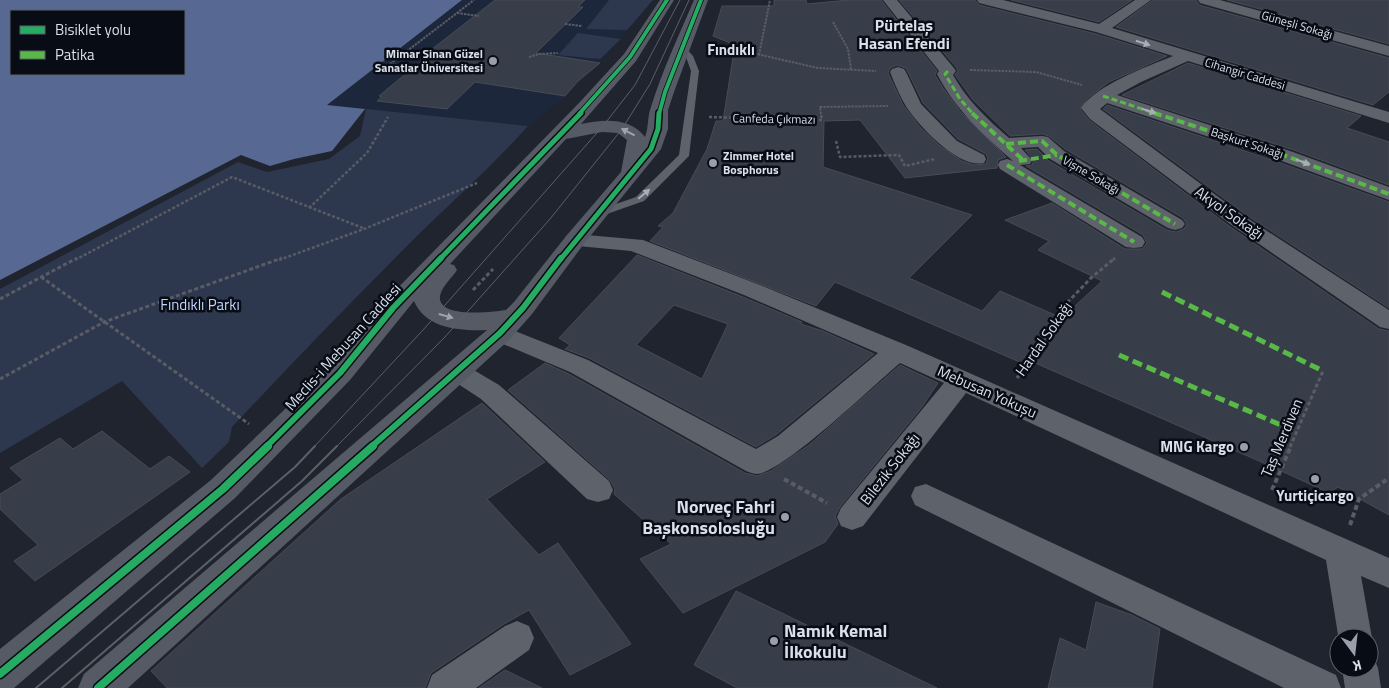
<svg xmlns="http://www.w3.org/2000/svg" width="1389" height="688" viewBox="0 0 1389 688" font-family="'Titillium Web',sans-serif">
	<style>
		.built { fill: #1d273c }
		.green { fill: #2d374e }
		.water { fill: #576892; fill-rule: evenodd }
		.building { fill: #383d4a; stroke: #474b54; fill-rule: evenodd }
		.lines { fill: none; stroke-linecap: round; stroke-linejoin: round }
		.path-far3 { stroke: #595c64; stroke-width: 2; stroke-dasharray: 2.5 1; stroke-linecap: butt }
		.path-far2 { stroke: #595c64; stroke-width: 2.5; stroke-dasharray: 3 2; stroke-linecap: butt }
		.path-far1 { stroke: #595c64; stroke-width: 3; stroke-dasharray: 4 2.5; stroke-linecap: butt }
		.path { stroke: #595c64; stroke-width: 4; stroke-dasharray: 5 3; stroke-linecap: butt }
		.service { fill: #5e626a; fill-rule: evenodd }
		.minor { fill: #5e626a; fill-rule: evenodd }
		.primary { fill: #565a64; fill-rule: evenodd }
		.tram-far1 { stroke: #5c5f66; stroke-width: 1 }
		.tram { stroke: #5c5f66; stroke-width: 2 }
		.quiet-far2 { stroke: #58b947; stroke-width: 3; stroke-dasharray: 6 3; stroke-linecap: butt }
		.quiet-far1 { stroke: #58b947; stroke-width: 4; stroke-dasharray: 8 4; stroke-linecap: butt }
		.quiet { stroke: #58b947; stroke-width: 5; stroke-dasharray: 10 5; stroke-linecap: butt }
		.cycleway-far3-casing { stroke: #080c14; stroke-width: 5.5 }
		.cycleway-far2-casing { stroke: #080c14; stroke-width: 8 }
		.cycleway-far1-casing { stroke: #080c14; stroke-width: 9 }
		.cycleway-casing { stroke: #080c14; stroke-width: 11 }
		.cycleway-far3 { stroke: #26ab63; stroke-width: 4 }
		.cycleway-far2 { stroke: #26ab63; stroke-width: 5 }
		.cycleway-far1 { stroke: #26ab63; stroke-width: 6 }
		.cycleway { stroke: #26ab63; stroke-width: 8 }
		.oneway { fill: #a8adb8 }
		.oneway2 { fill: #9fa3af }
		.poi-dot { fill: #999eaa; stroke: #080c14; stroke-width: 2 }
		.labels { text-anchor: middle; stroke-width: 5; stroke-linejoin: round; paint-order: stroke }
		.far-street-label { font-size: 12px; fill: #dadfec; stroke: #080c14 }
		.far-poi-label { font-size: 12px; font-weight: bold; fill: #dadfec; stroke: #080c14; text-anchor: end }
		.far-quarter-label { font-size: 15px; font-weight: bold; fill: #dadfec; stroke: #080c14 }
		.street-label { font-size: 15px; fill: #dadfec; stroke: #080c14 }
		.park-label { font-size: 15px; fill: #c0d4fe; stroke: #080c14 }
		.poi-label { font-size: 15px; font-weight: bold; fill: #dadfec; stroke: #080c14; text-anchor: end }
		.far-district-label { font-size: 16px; font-weight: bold; fill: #dadfec; stroke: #080c14 }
		.near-poi-label { font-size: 18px; font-weight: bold; fill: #dadfec; stroke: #080c14; text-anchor: end }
	</style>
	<rect width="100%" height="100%" fill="#20242e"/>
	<!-- built -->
	<path class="built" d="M462 0H653L598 65 565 97 528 126 326 106Z"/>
	<!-- green -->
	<path class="green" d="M609 0H653L627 30 586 29Z
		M578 33 621 39 600 59 558 55Z
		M366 109 528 126C494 164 456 198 420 233 356 297 293 362 232 427L229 442 202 468 122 381 0 453V289L238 162 267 172 329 159 360 136Z"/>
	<!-- water -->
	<path class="water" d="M0 0H462L327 105 365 109 332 151 294 159 270 166 241 155 0 280ZM11 11H184V74H11Z"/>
	<!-- building -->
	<path class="building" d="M495 0H585L578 7H583L536 53 600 63 578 81 565 96 475 82 447 109 377 101 382 97 379 96 426 57H422Z
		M774 0H806L807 4 849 0H881L937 71 935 75 943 88 960 111 1006 157 998 160 997 168 905 178 860 120 824 121 823 167 972 215 909 278 982 311 1000 291 1062 318 1102 281 1038 250 1049 241 1005 220 1052 203 1125 249H1142L1147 243 1143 235 1026 166 1032 165 1034 160 1025 150 1037 149 1049 161 1167 230 1176 232 1184 229 1187 224 1183 218 1065 149 1049 136 1042 134 1010 136 973 100 955 75 958 71 956 67 899 0H975L979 5 1096 34 1167 56 1109 82 1088 98 1080 109 1089 120 1229 226 1379 329 1389 331V515L1338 487 1329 493 1275 468 1026 359 1022 363 835 282 816 306 650 241 663 227 658 226 673 213 707 149 716 121H723L735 45 713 36 722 6H774ZM897 65 906 68 923 103 958 139 986 154 988 158 986 164 974 165 962 161 940 146 920 127 903 105 888 73 890 68Z
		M1011 0H1132L1099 22Z
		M1153 0H1196L1199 5 1389 58V92L1373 105 1116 27Z
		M1227 0H1389V44Z
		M1188 63 1361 116 1347 128 1389 142V185L1294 150 1122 95Z
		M1107 105 1278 162 1389 202V308L1245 214 1103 109Z
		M637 255 743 297 802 322 801 324 823 331 874 354 777 434 756 447 589 358 565 349 570 345 559 338ZM674 305 728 324 702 379 636 345Z
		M545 363 569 374 745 473 757 476 771 471 809 445 900 365 938 383 922 407 840 507 835 516 838 524 825 542 683 613 640 559 671 544 614 494 615 489 610 480 508 390Z
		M482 403 545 462 487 499 539 555 558 543 631 644 570 675 529 610 504 624 431 673 425 688H167L151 671 341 499Z
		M102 431 150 469 169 456 190 472 35 581 14 561 38 545 0 509V494L23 480 10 468 60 438 73 449Z
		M736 591 788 616 937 688H737L694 665Z
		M1096 602 1132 615 1160 629 1152 688H1048L1060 638 1086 650Z
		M505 670 542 688H479Z"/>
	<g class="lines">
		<!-- path-far3 -->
		<path class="path-far3" d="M457 13 479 16
			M833 22 848 49 851 69
			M565 24 582 26
			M709 52H748L818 68 876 71
			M759 55 770 0
			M529 57 539 54 558 53
			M425 68 390 64 474 0
			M970 70 1036 72 1082 85
			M821 114 820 107 888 106"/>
		<!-- path-far2 -->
		<path class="path-far2" d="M709 117 822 120 821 113
			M836 141 840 157 899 155 905 166 935 159
			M309 208 367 153 388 117
			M75 260 232 177 363 228
			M279 260 364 229 477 183
			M1113 260 1115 258"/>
		<!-- path-far1 -->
		<path class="path-far1" d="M41 277 249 424
			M473 290 493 269
			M0 299 77 258
			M1017 378 1053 328 1062 308 1091 278 1115 258
			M0 379 104 322 282 258
			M1290 447 1323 371"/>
		<!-- path -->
		<path class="path" d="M784 479 827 503
			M1272 490 1291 446
			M1350 525 1359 499 1389 478"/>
		<!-- service -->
		<path class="service" d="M678 46H684L693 56 699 71 689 156 644 201 604 215H596L595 213 596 211 636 197 679 155 691 71 686 57 677 48Z"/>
		<!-- minor -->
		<path class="minor" d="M883 0H897L954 68 956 71 953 75C967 100 987 119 1009 138L1042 136 1048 137 1064 151 1182 220 1185 224 1182 228 1175 230 1168 228 1050 159 1038 147 1021 148 1032 160 1030 164 1020 165 1142 237 1145 242 1142 247 1134 248 1126 247 1000 169 998 165 1000 161 1007 159 1013 161C983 135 955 109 937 74L939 71Z
			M977 0H1003L1099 24 1135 0H1151L1112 28 1389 112V123L1188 61 1141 82 1117 95 1293 152 1389 187V200L1279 160 1107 103 1100 109 1244 216 1389 310V329L1380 327 1230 224 1090 119 1081 108C1098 84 1146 67 1173 56L1096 32 979 3Z
			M1198 0H1220L1389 46V56L1200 3Z
			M898 67 904 69 906 72 921 104 957 141 984 155 986 159 984 163C959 169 920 127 907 108 900 97 895 84 890 72L892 69Z
			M575 234 643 240 760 285 906 345 1389 558V588L1361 576 1372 638 1369 646V638H1339V641L1326 560 966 393 863 526 852 530 841 526 837 517 841 508 944 383 900 363C875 384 784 472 757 474 754 474 749 472 746 471L570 372 491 339 488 333 491 327 500 325 588 360 756 449 778 436 878 353 744 295 631 251 567 245 564 240 567 235Z
			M458 363 467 366 499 385 609 481 613 490 609 499 598 502 587 499 481 399 449 378 445 372 449 366Z
			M926 484 1336 675 1341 688H1284L915 505 911 496 915 487Z
			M517 621 529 626 534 638 529 650 476 688H427L432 675 505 626Z
			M1369 654 1373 656 1378 668 1381 688H1345L1342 668H1369Z"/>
		<!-- primary -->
		<path class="primary" d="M660 0H674L636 61 581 124C604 119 630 117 645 137 649 127 647 117 651 107 662 71 679 35 694 0H708L674 92 668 110V129L661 149 583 245 532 314 510 339 128 688H78L84 674 487 330C460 331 426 329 414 301L350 380 235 498 14 688H0V649L211 480 330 366 384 302 579 103 624 54ZM602 132 618 133 627 140 621 172 567 235 514 302 506 310C494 312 437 319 440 296 442 286 452 278 457 270L454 265 450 264 566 139Z"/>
		<!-- tram-far1 -->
		<path class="tram-far1" d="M314 447 423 330 603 126 635 85 680 0
			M336 447 444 338 550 219 622 129 650 84 689 0"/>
		<!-- tram -->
		<path class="tram" d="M36 688 295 467 315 446
			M62 688 302 481 337 446"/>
		<!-- quiet-far2 -->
		<path class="quiet-far2" d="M948 71 945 74 960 99 973 114
			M1103 96 1157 114"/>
		<!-- quiet-far1 -->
		<path class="quiet-far1" d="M972 113 1023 160
			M1154 113 1286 156 1389 194
			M1006 144 1042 141 1057 155 1175 224
			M1019 161 1057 155
			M1007 165 1134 242"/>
		<!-- quiet -->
		<path class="quiet" d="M1162 292 1323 371
			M1119 355 1297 432"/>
		<defs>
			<path id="cycleway-far3" d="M579 114 630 57 667 0
				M659 114 665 92 701 0"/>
			<path id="cycleway-far2" d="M439 260 581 113
				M560 260 651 149 658 129 659 113"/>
			<path id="cycleway-far1" d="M266 447 340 373 393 308 441 258
				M371 447 500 333 523 308 561 258"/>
			<path id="cycleway" d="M0 674 223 489 268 446
				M98 688 373 446"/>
		</defs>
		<!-- cycleway-far3 casing -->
		<use href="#cycleway-far3" class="cycleway-far3-casing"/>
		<!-- cycleway-far2 casing -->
		<use href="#cycleway-far2" class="cycleway-far2-casing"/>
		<!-- cycleway-far1 casing -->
		<use href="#cycleway-far1" class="cycleway-far1-casing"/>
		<!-- cycleway casing -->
		<use href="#cycleway" class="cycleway-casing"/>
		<!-- cycleway-far3 -->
		<use href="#cycleway-far3" class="cycleway-far3"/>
		<!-- cycleway-far2 -->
		<use href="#cycleway-far2" class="cycleway-far2"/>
		<!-- cycleway-far1 -->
		<use href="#cycleway-far1" class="cycleway-far1"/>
		<!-- cycleway -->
		<use href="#cycleway" class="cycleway"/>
	</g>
	<!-- one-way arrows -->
	<defs><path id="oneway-solid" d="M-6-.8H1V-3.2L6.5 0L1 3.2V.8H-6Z" transform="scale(1.25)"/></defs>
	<g class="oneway">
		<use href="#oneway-solid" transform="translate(1143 43) rotate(18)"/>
		<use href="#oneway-solid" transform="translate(1149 111) rotate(18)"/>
		<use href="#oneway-solid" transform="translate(1303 162) rotate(21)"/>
		<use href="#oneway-solid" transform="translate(644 194) rotate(-40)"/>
	</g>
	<g class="oneway2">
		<use href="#oneway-solid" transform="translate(628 132) rotate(-153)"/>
		<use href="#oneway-solid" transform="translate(446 316) rotate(16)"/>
	</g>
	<!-- markers -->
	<g class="poi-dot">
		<circle cx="493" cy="61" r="5"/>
		<circle cx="713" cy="163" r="5"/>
		<circle cx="1244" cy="447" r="5"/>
		<circle cx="1315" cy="479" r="5"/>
		<circle cx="785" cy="517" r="5"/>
		<circle cx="774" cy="641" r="5"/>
	</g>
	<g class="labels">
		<!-- far-street labels -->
		<g class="far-street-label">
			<text transform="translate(1297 25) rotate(16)" y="4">Güneşli Sokağı</text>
			<text transform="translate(1245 74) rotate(17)" y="4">Cihangir Caddesi</text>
			<text transform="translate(774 119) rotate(1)" y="4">Canfeda Çıkmazı</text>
			<text transform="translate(1247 143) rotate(18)" y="4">Başkurt Sokağı</text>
			<text transform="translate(1091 175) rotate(30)" y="4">Vişne Sokağı</text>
		</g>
		<!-- far-poi labels -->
		<g class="far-poi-label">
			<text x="483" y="58">Mimar Sinan Güzel<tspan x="483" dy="14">Sanatlar Üniversitesi</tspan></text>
			<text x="723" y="160" text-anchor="start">Zimmer Hotel<tspan x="723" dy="14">Bosphorus</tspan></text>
		</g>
		<!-- far-quarter labels -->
		<g class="far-quarter-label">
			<text x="731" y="55">Fındıklı</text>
		</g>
		<!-- street labels -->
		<g class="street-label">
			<text transform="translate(1229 213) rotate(35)" y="5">Akyol Sokağı</text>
			<text transform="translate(1044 339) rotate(-55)" y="5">Hardal Sokağı</text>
			<text transform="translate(343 347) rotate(-48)" y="5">Meclis-i Mebusan Caddesi</text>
			<text transform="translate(987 392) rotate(24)" y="5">Mebusan Yokuşu</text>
			<text transform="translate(1282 438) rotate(-67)" y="5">Taş Merdiven</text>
			<text transform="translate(890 469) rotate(-52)" y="5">Bilezik Sokağı</text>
		</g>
		<!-- park labels -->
		<g class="park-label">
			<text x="200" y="310">Fındıklı Parkı</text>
		</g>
		<!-- poi labels -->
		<g class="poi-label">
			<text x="1234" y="452">MNG Kargo</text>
			<text x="1315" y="501" text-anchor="middle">Yurtiçicargo</text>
		</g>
		<!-- far-district labels -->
		<g class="far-district-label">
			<text x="904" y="31">Pürtelaş<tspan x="904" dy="18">Hasan Efendi</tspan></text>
		</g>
		<!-- near-poi labels -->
		<g class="near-poi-label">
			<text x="775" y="513">Norveç Fahri<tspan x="775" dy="21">Başkonsolosluğu</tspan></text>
			<text x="784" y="637" text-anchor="start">Namık Kemal<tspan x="784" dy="21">İlkokulu</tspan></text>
		</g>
	</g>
	<!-- legend -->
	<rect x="10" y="10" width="175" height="65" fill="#080c14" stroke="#5c606a"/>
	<rect x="20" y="26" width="25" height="8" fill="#26ab63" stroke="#5c606a"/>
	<text x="55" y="35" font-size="15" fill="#dadfec">Bisiklet yolu</text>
	<rect x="20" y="51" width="25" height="8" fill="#58b947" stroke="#5c606a"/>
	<text x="55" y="60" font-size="15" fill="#dadfec">Patika</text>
	<!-- north arrow -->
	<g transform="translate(1354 653) rotate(165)"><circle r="24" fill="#080c14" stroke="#5c606a"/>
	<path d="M0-4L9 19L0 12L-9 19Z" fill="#999eaa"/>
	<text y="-8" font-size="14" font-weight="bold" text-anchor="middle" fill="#dadfec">K</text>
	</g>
</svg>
